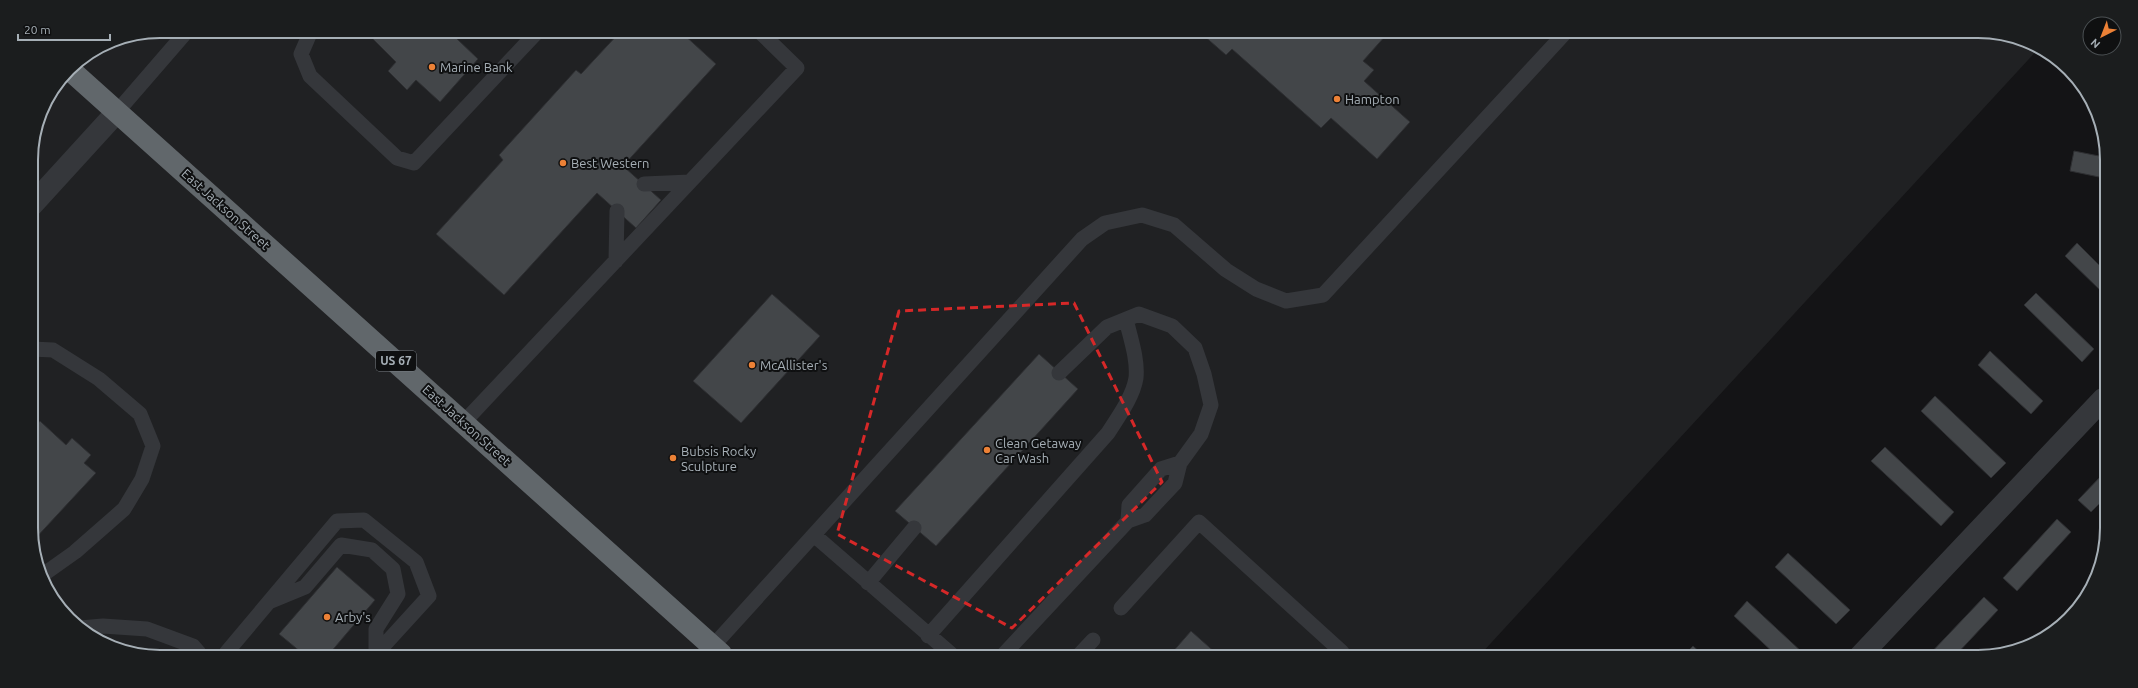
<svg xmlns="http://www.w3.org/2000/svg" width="2138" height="688" viewBox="0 0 2138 688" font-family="Ubuntu,sans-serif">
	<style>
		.built { fill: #202123 }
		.building { fill: #434649; stroke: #2e2f32 }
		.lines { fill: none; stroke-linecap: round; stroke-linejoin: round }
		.lane { stroke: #35373b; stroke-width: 15 }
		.street { stroke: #35373b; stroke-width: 22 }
		.highway { stroke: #61676b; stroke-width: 22 }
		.marked { fill: none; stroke: #d62828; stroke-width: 3; stroke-dasharray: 8 5; stroke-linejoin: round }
		.poi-dot { fill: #ec8136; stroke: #0f1011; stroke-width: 1.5 }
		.labels { text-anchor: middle; stroke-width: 4; stroke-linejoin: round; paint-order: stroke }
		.shield { fill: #0f1011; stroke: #797f84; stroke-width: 1 }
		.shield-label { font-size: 12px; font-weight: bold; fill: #a6afb6 }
		.poi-label { font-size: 13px; fill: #a6afb6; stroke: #0f1011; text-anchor: start }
		.street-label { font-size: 13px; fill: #a6afb6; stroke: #0f1011 }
		.rim { fill: none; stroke: #a6afb6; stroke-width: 2 }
	</style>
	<rect width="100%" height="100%" fill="#141416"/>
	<!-- built -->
	<path class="built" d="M160 31 2011 35 2039 48 1479 656 127 653 89 635 63 613 33 553 31 152 41 111 69 69 111 41Z"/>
	<!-- building -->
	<path class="building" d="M380 32H460L455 37 478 59 440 102 416 80 407 90 388 71 396 62 373 39Z
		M620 32H681L716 64 623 166 661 200 636 228 597 193 504 295 436 234 503 160 499 155 576 70 581 74Z
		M1202 34H1387L1363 61 1374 70 1364 81 1410 122 1377 159 1331 118 1321 128 1232 49 1226 55Z
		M2074 151 2104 157V178L2070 171Z
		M2077 243 2104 270V294L2065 256Z
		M2036 293 2094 349 2082 362 2024 305Z
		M772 294 820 336 741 423 693 381Z
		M1990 351 2043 401 2031 414 1978 365Z
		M1039 354 1078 389 936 546 895 511Z
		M1935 396 2006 463 1991 478 1921 411Z
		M40 421 66 445 72 438 91 455 84 463 96 473 33 541V429Z
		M1885 447 1954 512 1941 526 1871 461Z
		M2103 474V500L2091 512 2078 500Z
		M2057 519 2071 532 2017 591 2003 578Z
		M1788 553 1850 610 1836 624 1775 567Z
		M337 567 375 600 330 653H302L279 634Z
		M1984 597 1998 610 1954 657H1927Z
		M1747 601 1804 654 1802 656H1777L1734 616Z
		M1191 631 1218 655H1170Z
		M1693 646 1704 656H1683Z"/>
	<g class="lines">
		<!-- lane -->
		<path class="lane" d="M311 31 301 54 310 76 397 158 414 163 537 32
			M116 113 187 31
			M644 184 690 182
			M616 261 617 211
			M32 349 53 350 99 379 140 414 153 446 142 479 124 509 75 552 44 574
			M1059 373 1107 327 1139 314 1172 326 1195 348 1204 374 1211 405 1201 434 1180 463
			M464 422 797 68 760 32
			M814 535 951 654
			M868 583 914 528
			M271 601 305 587 341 545 372 550 393 569 398 594 376 629V653
			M1121 608 1199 522 1342 652 1339 655
			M80 628 103 626 147 629 193 646 199 653
			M928 636 1108 433C1118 417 1133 397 1136 378 1138 359 1130 337 1126 319
			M713 646 1082 239 1105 223 1142 215 1174 225 1226 270 1256 289 1286 301 1323 295 1564 34
			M226 653 337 521 364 520 416 562 429 596 377 653
			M1003 655 1128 521 1145 515 1175 483 1180 463 1161 469 1129 505 1128 521
			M1079 655 1093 640"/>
		<!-- street -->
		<path class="street" d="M32 205 116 113
			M1860 656 2103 399"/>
		<!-- highway -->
		<path class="highway" d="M69 69 721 654"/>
	</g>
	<!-- marked area -->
	<path class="marked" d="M1074 303 1162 482 1012 628 837 534 899 311Z"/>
	<!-- markers -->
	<g class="poi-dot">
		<circle cx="432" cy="67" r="4"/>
		<circle cx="1337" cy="99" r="4"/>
		<circle cx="563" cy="163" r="4"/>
		<circle cx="752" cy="365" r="4"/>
		<circle cx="987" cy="450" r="4"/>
		<circle cx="673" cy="458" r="4"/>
		<circle cx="327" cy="617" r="4"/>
	</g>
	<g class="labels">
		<!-- shield labels -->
		<rect class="shield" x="376" y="351" width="40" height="20" rx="3"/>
		<g class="shield-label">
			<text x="396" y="365">US 67</text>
		</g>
		<!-- poi labels -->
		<g class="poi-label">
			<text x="440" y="72">Marine Bank</text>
			<text x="1345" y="104">Hampton</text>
			<text x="571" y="168">Best Western</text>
			<text x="760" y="370">McAllister's</text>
			<text x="995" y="448">Clean Getaway<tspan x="995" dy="15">Car Wash</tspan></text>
			<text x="681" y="456">Bubsis Rocky<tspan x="681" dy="15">Sculpture</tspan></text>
			<text x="335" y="622">Arby's</text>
		</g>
		<!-- street labels -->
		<g class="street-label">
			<text transform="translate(226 209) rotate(42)" y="5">East Jackson Street</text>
			<text transform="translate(467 425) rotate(42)" y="5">East Jackson Street</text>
		</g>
	</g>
	<!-- crop -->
	<path d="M0 0H2138V688H0ZM160 38H1978A122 122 0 0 1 2100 160V528A122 122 0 0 1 1978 650H160A122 122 0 0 1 38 528V160A122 122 0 0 1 160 38Z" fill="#1b1d1e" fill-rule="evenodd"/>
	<path class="rim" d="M160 38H1978A122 122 0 0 1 2100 160V528A122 122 0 0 1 1978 650H160A122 122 0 0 1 38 528V160A122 122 0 0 1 160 38Z"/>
	<!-- north arrow -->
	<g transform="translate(2102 36) rotate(222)"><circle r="19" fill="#0f1011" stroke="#4b5053"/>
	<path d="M0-3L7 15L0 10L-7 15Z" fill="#ec8136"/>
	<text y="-6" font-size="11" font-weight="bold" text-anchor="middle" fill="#a6afb6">N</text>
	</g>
	<!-- scale -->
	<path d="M18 34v6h92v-6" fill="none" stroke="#a6afb6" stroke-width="2"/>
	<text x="24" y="34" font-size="12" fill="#a6afb6" stroke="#0f1011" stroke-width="3" paint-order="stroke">20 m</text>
</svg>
